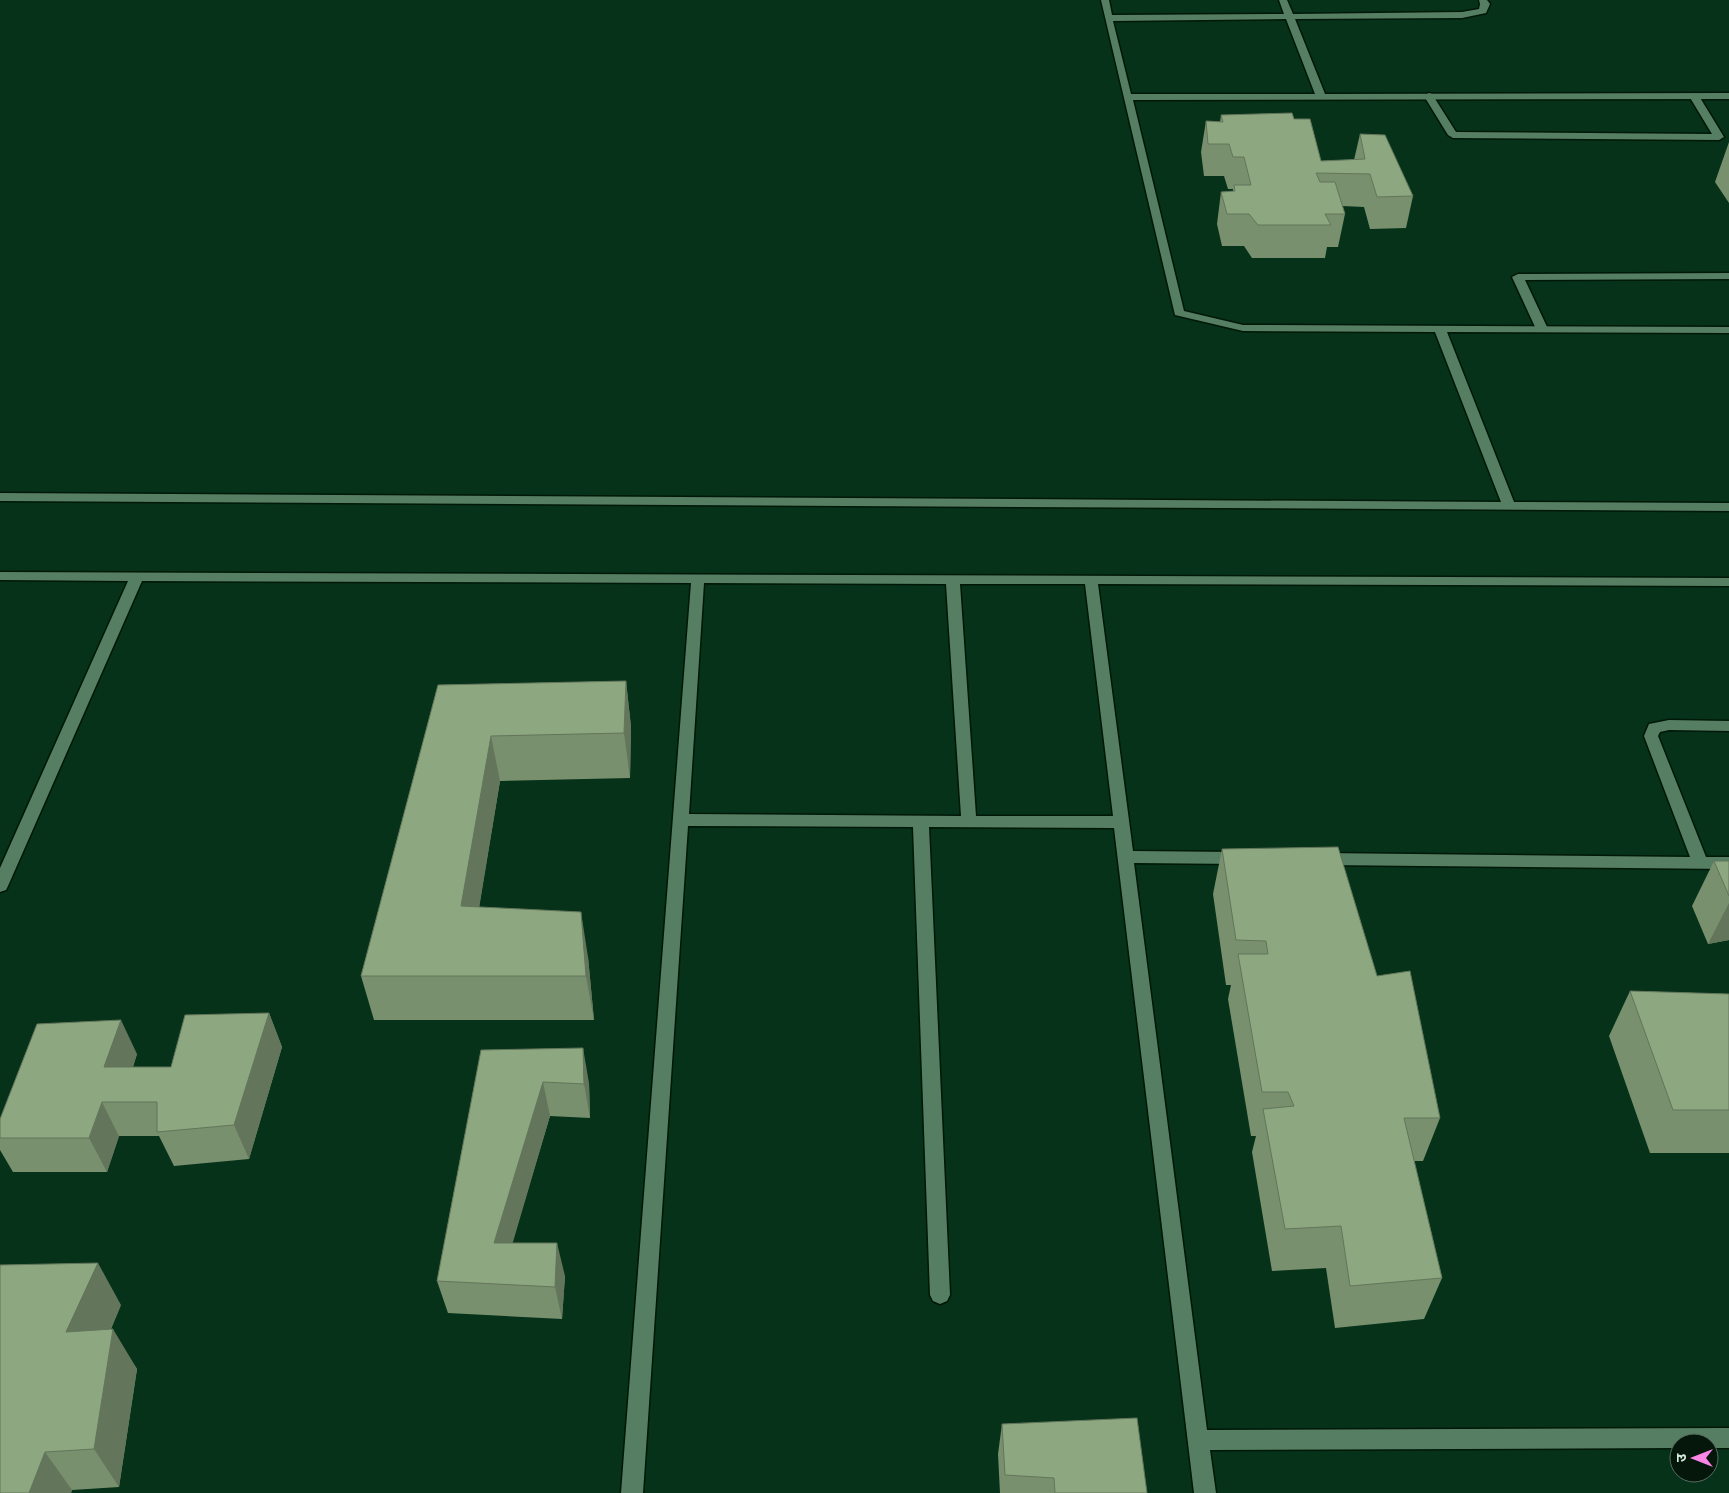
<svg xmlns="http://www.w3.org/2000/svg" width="1729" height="1493" viewBox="0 0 1729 1493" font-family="'Crimson Pro','Noto Sans Devanagari',serif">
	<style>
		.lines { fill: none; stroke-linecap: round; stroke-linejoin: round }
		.lane-casing { stroke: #001807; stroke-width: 3 }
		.street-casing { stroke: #001807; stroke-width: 3 }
		.lane { fill: #557e63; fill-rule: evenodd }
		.street { fill: #557e63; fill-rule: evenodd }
		.wall { fill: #79906e }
		.shaded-wall { fill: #63755a }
		.building { fill: #8da780; stroke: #63755a }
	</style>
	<rect width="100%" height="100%" fill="#06321a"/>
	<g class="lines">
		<defs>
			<path id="lane" d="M1429 93 1432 94 1456 132 1712 134 1689 96 1694 93 1699 96 1724 137 1719 140 1453 138 1448 135 1424 96Z
				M1729 273V279L1525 280 1548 329 1542 332 1536 329 1512 277 1518 274Z"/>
			<path id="street" d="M1101 0H1109L1112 15 1284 14 1279 0H1287L1293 14 1462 12 1479 9 1480 4 1479 0H1487L1490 4 1486 13 1462 18 1295 19 1325 94 1729 93V99L1133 100 1184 311 1243 325 1729 327V333L1447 332 1514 502 1729 503V511L0 501V493L1501 502 1435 332 1243 331 1175 315ZM1286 19 1315 94H1131L1113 21Z
				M0 572 1729 578V586L1098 584 1133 851 1239 852 1245 854 1247 858 1245 862 1239 864 1134 863 1207 1430 1729 1428V1448H1709V1443H1679V1448L1210 1450 1216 1493H1194L1114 828 929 827 950 1295 947 1301 940 1304 933 1301 930 1295 913 827 688 826 643 1493H621L691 583 142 581 8 886 6 890 0 892V868L128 581 0 580ZM704 583 946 584 961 816 689 814ZM960 584H1085L1113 816H976Z
				M1669 720 1729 721V731L1669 730 1660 732 1658 736 1706 857H1729V869L1322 865 1316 863 1314 859 1316 855 1322 853 1690 857 1644 736 1649 724Z"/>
		</defs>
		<!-- lane casing -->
		<use href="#lane" class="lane-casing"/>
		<!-- street casing -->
		<use href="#street" class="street-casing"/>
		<!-- lane -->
		<use href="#lane" class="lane"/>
		<!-- street -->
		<use href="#street" class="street"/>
	</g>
	<!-- wall -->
	<path class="wall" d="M1221 115 1294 119 1321 161 1354 160 1360 134 1413 196 1406 228 1370 229 1364 207 1342 206 1345 214 1338 247H1327L1325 258H1252L1244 246H1222L1217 224 1221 192 1233 191V189H1228L1224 176H1204L1201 152 1206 121 1220 122Z
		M1729 142V203L1715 182Z
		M626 681 631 727 630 778 500 781 479 907 588 957 594 1020H374L361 976 438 685Z
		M1222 849 1377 976 1440 1118 1423 1161H1414L1442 1278 1424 1319 1335 1328 1326 1268 1272 1271 1252 1152 1256 1136H1251L1228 999 1231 985H1226L1213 894Z
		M1714 861H1729V940L1708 944 1692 906Z
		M1630 991 1729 994V1153H1650L1609 1036Z
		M269 1013 282 1047 249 1159 174 1166 159 1136H119L107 1172H13L0 1150V1119L137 1054 133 1067H171Z
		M481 1050 589 1083 590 1118 550 1116 512 1243 565 1276 562 1319 448 1313 437 1281Z
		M121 1305 111 1329 137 1369 119 1487 72 1490 71 1493H0Z
		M1002 1424 1147 1493H1000L998 1454Z"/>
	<!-- shaded-wall -->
	<path class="shaded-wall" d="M626 681 631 727 630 778 624 733Z
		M491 736 500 781 472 951 461 906Z
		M1729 903V940L1708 944Z
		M581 912 588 957 594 1020 586 976Z
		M269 1013 282 1047 249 1159 234 1125Z
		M121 1020 137 1054 121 1101 104 1067Z
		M583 1048 589 1083 590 1118 584 1084Z
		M543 1082 550 1116 503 1276 494 1243Z
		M102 1102 119 1136 107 1172 89 1138Z
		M557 1243 565 1276 562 1319 555 1287Z
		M98 1263 121 1305 91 1373 66 1332Z
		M113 1329 137 1369 119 1487 94 1449Z
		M45 1452 72 1490 71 1493H29Z"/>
	<!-- building -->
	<path class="building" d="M1292 113 1294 119H1310L1321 161 1365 159 1360 134 1385 135 1413 196 1377 197 1370 174 1316 173 1320 182H1335L1345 214H1325L1331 225H1258L1249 214H1227L1221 192 1235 191 1234 185H1251L1244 157H1233L1229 144H1208L1206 121 1223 122 1221 115Z
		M626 681 624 733 491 736 461 906 581 912 586 976H361L438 685Z
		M1338 847 1377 976 1410 971 1440 1118H1404L1442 1278 1350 1286 1341 1226 1285 1229 1263 1109 1294 1106 1288 1092H1262L1238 954H1268L1266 941 1236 940 1222 849Z
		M1714 861H1729V896Z
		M1630 991 1729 994V1110H1673Z
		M269 1013 234 1125 157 1132V1102H102L89 1138H0V1119L37 1024 121 1020 104 1067H171L185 1015Z
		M583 1048 584 1084 543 1082 494 1243H557L555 1287 437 1281 481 1050Z
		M98 1263 66 1332 113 1329 94 1449 45 1452 29 1493H0V1265Z
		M1137 1418 1147 1493H1055L1054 1478 1005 1475 1002 1424Z"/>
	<!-- north arrow -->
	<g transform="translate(1694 1458) rotate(270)"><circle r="24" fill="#05160b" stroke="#596c60"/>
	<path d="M0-4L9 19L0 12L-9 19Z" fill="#fb86e5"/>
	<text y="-8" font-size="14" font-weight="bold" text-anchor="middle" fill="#d8eedf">उ</text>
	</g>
</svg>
